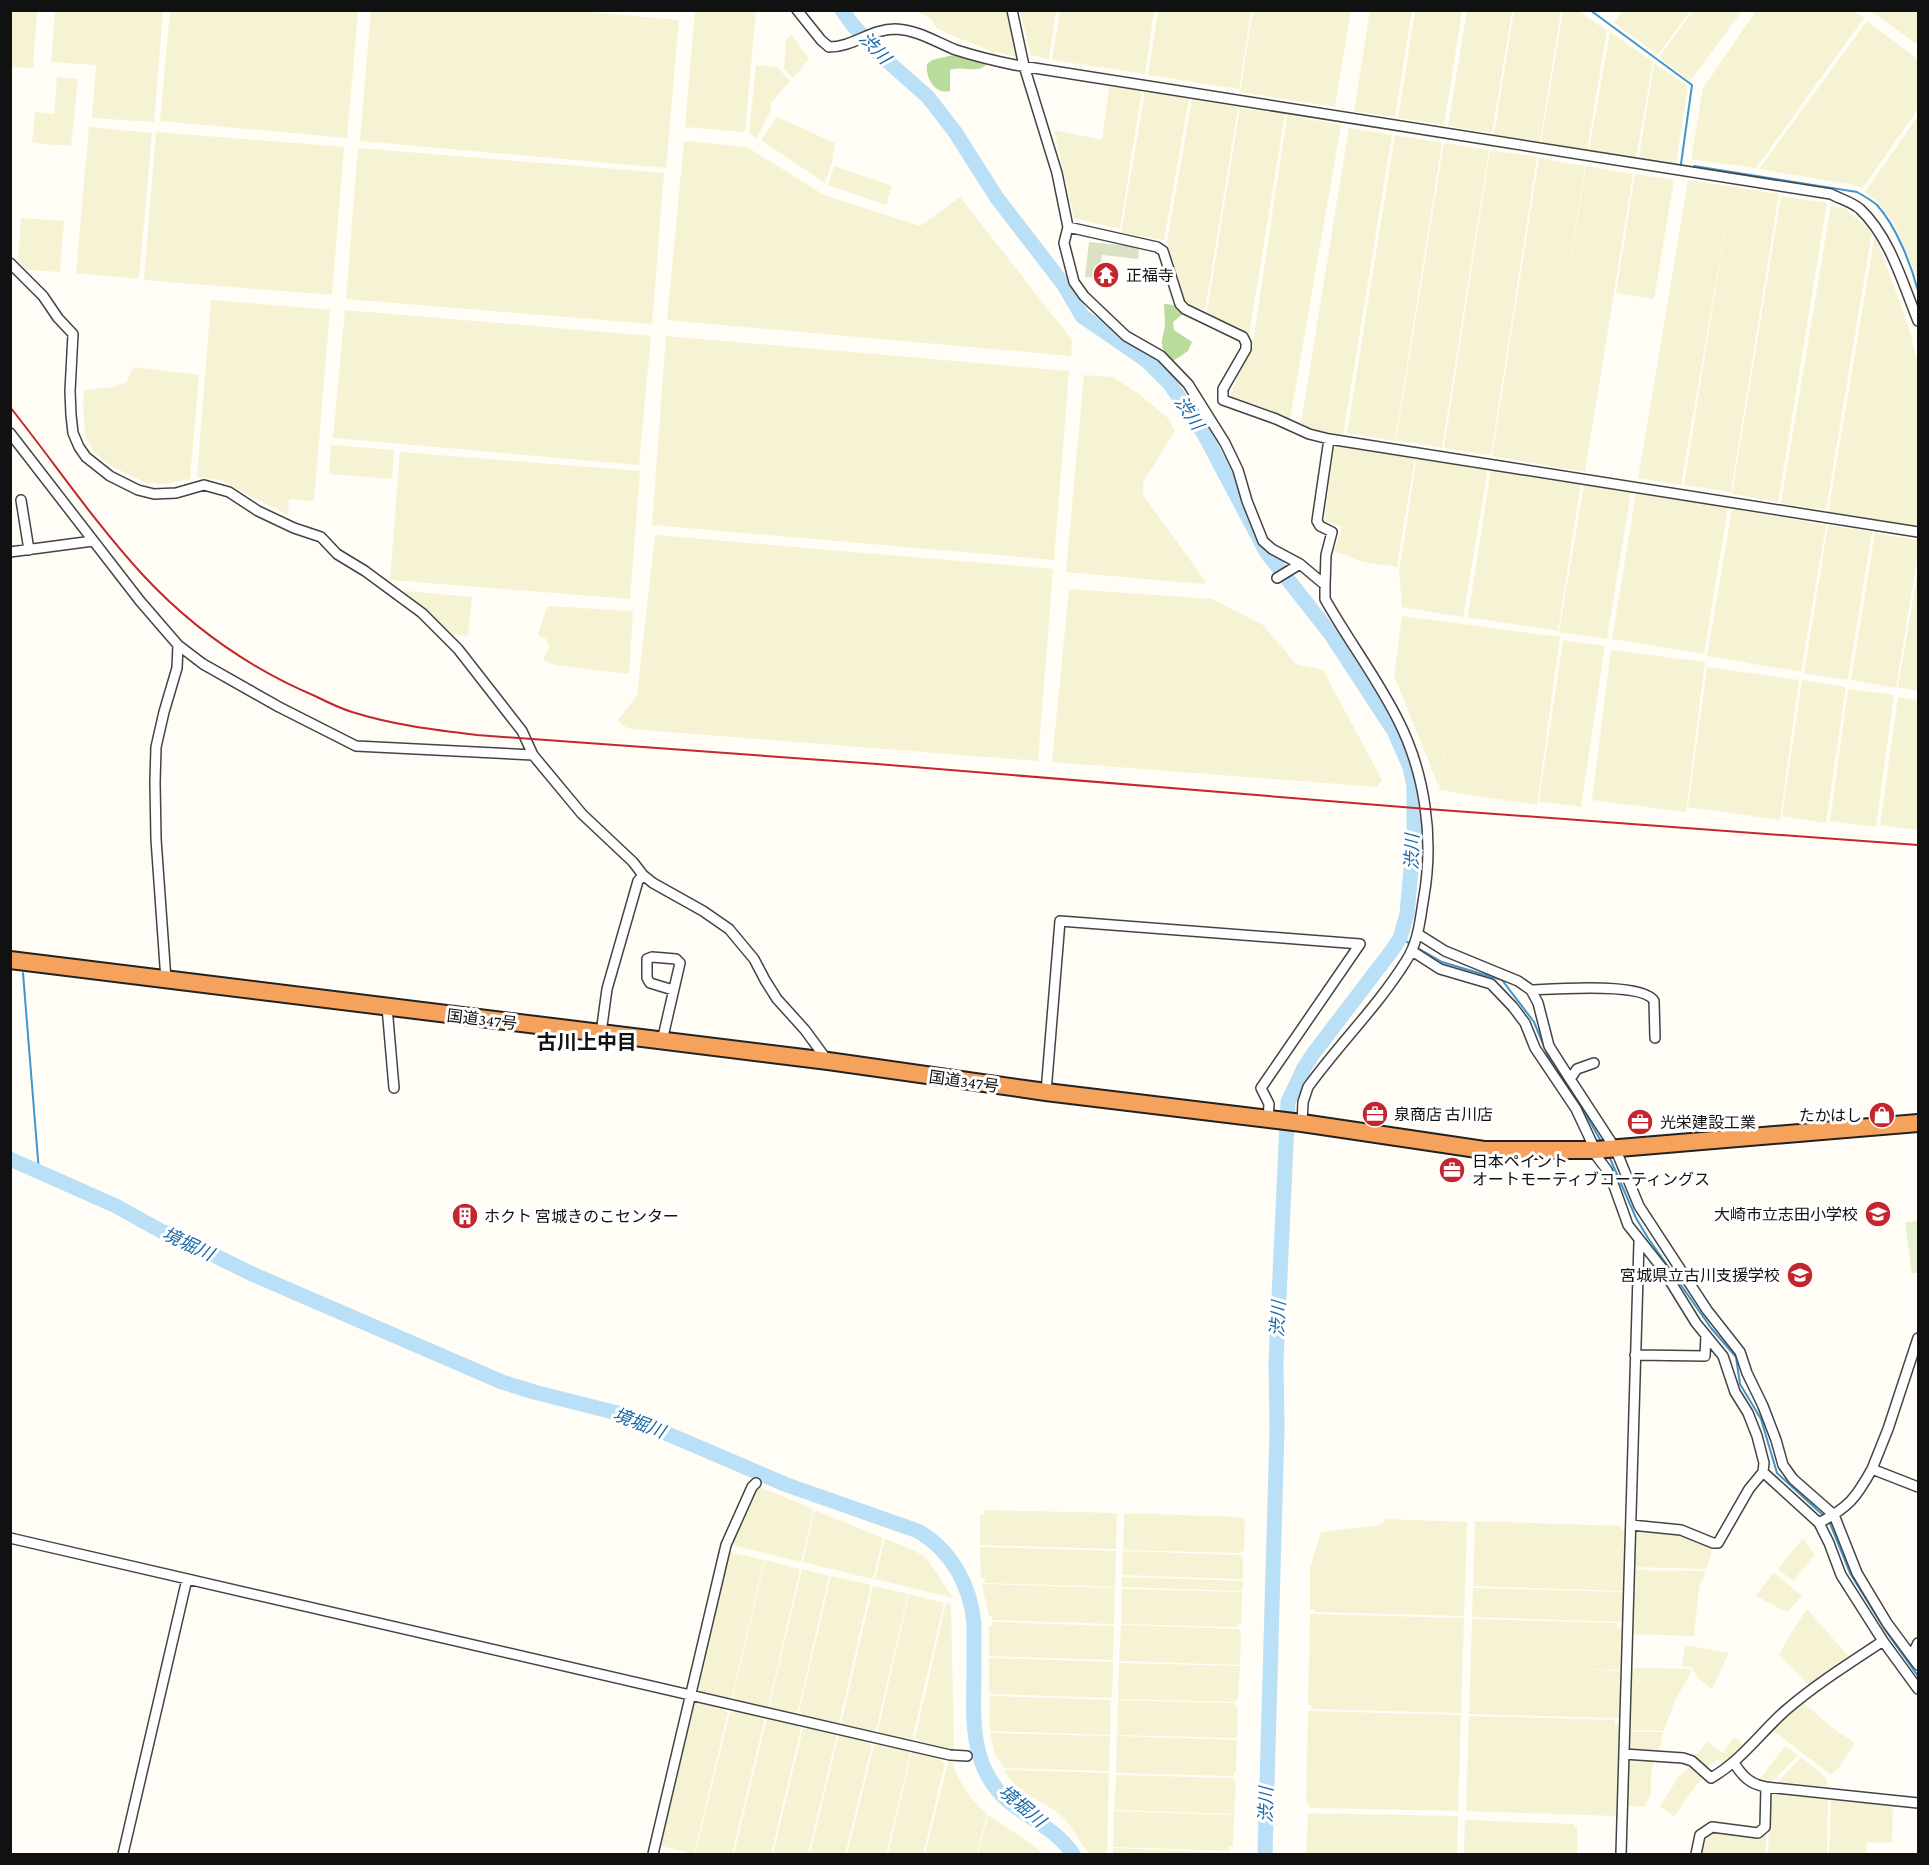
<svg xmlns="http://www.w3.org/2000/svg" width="1929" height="1865" viewBox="0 0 1929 1865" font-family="'Crimson Pro','Noto Sans JP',serif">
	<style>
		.farmland { fill: #f6f3d4 }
		.forest { fill: #b9dc9c }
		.cemetery { fill: #d9e3c4 }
		.pitch { fill: #e6f2cf }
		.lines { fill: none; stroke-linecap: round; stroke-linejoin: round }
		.stream { stroke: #3f96cf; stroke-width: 2 }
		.river { stroke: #b9e0f7; stroke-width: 15 }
		.street-casing { stroke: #444; stroke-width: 12 }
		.highway-casing { stroke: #222; stroke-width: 20 }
		.street { stroke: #fff; stroke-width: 9 }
		.highway { stroke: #f5a25d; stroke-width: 16 }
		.rail { stroke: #c4262e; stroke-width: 2 }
		.labels { text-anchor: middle; stroke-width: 6; stroke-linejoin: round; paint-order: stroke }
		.poi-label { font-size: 16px; fill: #111; stroke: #fff; text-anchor: start }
		.street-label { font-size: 16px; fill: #111; stroke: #fff }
		.water-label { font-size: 18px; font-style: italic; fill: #1768a6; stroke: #fff }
		.quarter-label { font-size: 20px; font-weight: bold; fill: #111; stroke: #fff }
	</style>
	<rect width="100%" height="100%" fill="#fffdf5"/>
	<!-- farmland -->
	<path class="farmland" d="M567 10 679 20 666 168 360 141 371 11Z
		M1623 10H1690V11L1658 55 1614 23Z
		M10 11H37L33 68 11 67Z
		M55 11H163L154 122 92 118 96 65 51 62Z
		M170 11H358L347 138 160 121Z
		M695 11H756L745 132 685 127Z
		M917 11H1008L1018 57 991 51 951 35 937 28 931 19Z
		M1020 11H1056L1049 59 1031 55Z
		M1060 11H1154L1145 74 1052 60Z
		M1158 11H1251L1239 89 1148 75Z
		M1253 11H1351L1335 107 1240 92Z
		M1370 11H1412L1395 117 1354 111Z
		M1415 11H1462L1444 125 1398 118Z
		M1467 11H1512L1492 133 1448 126Z
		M1514 11H1561L1540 142 1494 135Z
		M1563 11H1579L1607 31 1587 150 1541 143Z
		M1693 11H1742L1690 81 1659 57Z
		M1756 11H1853L1864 18 1756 168 1691 159 1703 88Z
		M1871 11H1918V45Z
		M1867 21 1918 59V109L1862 189 1855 185 1759 169Z
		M1610 32 1653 62 1636 158 1589 150Z
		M792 35 809 59 793 78 784 69 786 39Z
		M1654 63 1688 86 1676 163 1639 157Z
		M756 65 777 67 790 81 771 103V110L757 138 749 134Z
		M57 77 78 79 71 146 32 143 35 112 54 114Z
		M1109 87 1142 90 1120 229 1074 218 1054 130 1102 140Z
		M1145 91 1189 99 1164 240 1121 233Z
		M1192 99 1238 107 1205 311 1185 301 1167 242Z
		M1240 108 1285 114 1249 335 1207 312Z
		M1287 115 1341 125 1290 419 1229 398 1254 336Z
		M1918 116V279L1895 225 1878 202 1865 192Z
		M777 117 835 143 832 162 825 183 761 140Z
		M89 127 152 133 139 279 76 273Z
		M1349 128 1392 135 1343 435 1300 428Z
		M156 132 344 147 332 295 144 280Z
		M1395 135 1442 143 1395 441 1347 433Z
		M684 141 747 147 824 195 920 226 960 197 1072 340 1071 356 667 320Z
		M1444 143 1489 150 1442 448 1396 440Z
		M358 148 664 173 652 324 346 299Z
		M1490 150 1537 157 1491 455 1444 448Z
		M1539 158 1585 166 1562 316 1586 166 1633 174 1585 472 1492 456Z
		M834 166 892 186 886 205 828 185Z
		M1635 174 1674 180 1654 299 1616 293Z
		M1688 180 1779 194 1731 492 1684 485 1729 206 1681 485 1638 478Z
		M1781 196 1827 203 1778 502 1732 494Z
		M1831 206 1844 208 1872 232 1826 510 1781 503Z
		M21 218 64 221 60 272 26 270 18 261Z
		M1875 235 1909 328 1918 364V527L1828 513Z
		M211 300 330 310 314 501 289 499 288 515 220 480 197 477Z
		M345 310 651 336 639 465 333 438Z
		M666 336 1069 371 1054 560 652 525Z
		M134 367 199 375 190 479 166 484 146 483 111 466 95 453 86 439 83 408 84 390 114 387 126 382Z
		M1084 375 1113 377 1139 394 1168 418 1175 431 1143 482V495L1206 582 1203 584 1066 572Z
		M1332 444 1415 457 1397 567 1363 562 1334 551 1342 527 1325 521Z
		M331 445 394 450 392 479 329 474Z
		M400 452 640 471 630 599 390 580Z
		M1417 457 1488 469 1463 617 1402 607 1399 571Z
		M1491 469 1581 483 1558 631 1468 617Z
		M1584 484 1631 492 1607 639 1559 632Z
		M1636 493 1728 508 1704 654 1612 639Z
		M1732 509 1826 525 1801 672 1707 656Z
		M1828 525 1872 532 1848 680 1804 673Z
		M1875 533 1918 540V554L1896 688 1851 680Z
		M655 535 1053 569 1038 761 631 729 623 726 618 720 637 695Z
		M1918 570V691L1898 687Z
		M1069 589 1212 599 1263 625 1296 664 1323 670 1382 780 1377 787 1052 762Z
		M406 591 472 597 468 636 454 634 443 627 405 596Z
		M547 606 633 611 629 674 555 665 543 660 549 648 546 639 538 635Z
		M1402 616 1560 637 1537 805 1439 790 1453 691 1439 787 1394 676Z
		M1563 640 1605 646 1581 807 1539 801Z
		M1611 650 1705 662 1686 812 1592 800Z
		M1707 667 1799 680 1780 820 1688 807Z
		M1802 680 1846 687 1826 823 1782 816Z
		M1848 689 1894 695 1876 827 1830 821Z
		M1898 697 1918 700V830L1880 825Z
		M759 1487 811 1508 813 1512 801 1562 732 1545Z
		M984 1510 1117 1513 1116 1549 980 1545V1515H984Z
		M817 1511 883 1538 873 1579 803 1562 814 1512Z
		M1124 1513 1237 1517 1245 1520 1244 1551H1241L1240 1553 1123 1550Z
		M1387 1519 1467 1522 1464 1616 1315 1612 1314 1609H1310V1568L1321 1532 1380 1525Z
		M1475 1521 1621 1526 1622 1530H1626L1624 1591 1473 1586Z
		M1635 1529 1674 1530 1713 1546 1707 1569 1634 1567Z
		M1803 1538 1815 1555 1793 1581 1778 1569Z
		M885 1539 914 1550 927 1559 953 1598 875 1579Z
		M980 1547 1116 1551 1115 1587 985 1583V1579L981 1578Z
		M1123 1551 1241 1555V1558H1243V1579L1122 1575Z
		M730 1552 764 1560 732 1697 730 1696 729 1698 698 1691Z
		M765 1560 800 1569 768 1707 736 1700V1698L733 1697Z
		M802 1569 829 1576 798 1711H795V1713L769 1707Z
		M1634 1570 1706 1571 1699 1587 1694 1636 1632 1634Z
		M1774 1572 1802 1596 1787 1612 1756 1596Z
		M831 1576 871 1585 839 1723 801 1715 802 1712H799Z
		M1122 1577 1243 1581 1242 1591 1122 1587Z
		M982 1584 1115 1588 1114 1624 992 1620V1616H989Z
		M873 1586 908 1594 876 1730 873 1731 841 1724Z
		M1473 1588 1624 1592 1623 1622 1472 1617Z
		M1122 1589 1242 1592 1241 1625H1238L1237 1627 1121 1624Z
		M909 1594 944 1603 912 1740 880 1733 878 1730Z
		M946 1603 951 1604 954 1750 919 1742V1739L915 1738Z
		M1807 1609 1850 1658 1810 1686 1779 1655 1789 1636Z
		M1310 1614 1464 1618 1461 1713 1311 1709V1705H1308Z
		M1472 1619 1617 1623V1627L1623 1628 1622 1670 1569 1669 1621 1671 1620 1718 1469 1714Z
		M993 1622 1114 1626 1113 1660 989 1656V1626H993Z
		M1121 1625 1239 1629 1241 1632 1240 1665 1119 1661Z
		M1685 1645 1729 1653 1712 1689 1698 1678 1691 1667 1682 1666Z
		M989 1658 1113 1662 1112 1698 992 1694 989 1691Z
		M1119 1663 1240 1666 1238 1699H1236V1702L1118 1699Z
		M1635 1668 1690 1669 1692 1671 1675 1700 1664 1731 1628 1730 1630 1670H1634Z
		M992 1696 1111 1700 1110 1735 990 1731 989 1698Z
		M1118 1700 1235 1703V1707H1238L1237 1738 1117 1735Z
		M695 1701 725 1708V1711L728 1712 694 1854 661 1846Z
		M1803 1703 1835 1730 1855 1743 1839 1767 1831 1775 1771 1729Z
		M734 1710 765 1717 732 1854H695L730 1712 734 1713Z
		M1308 1711 1461 1715 1458 1811 1309 1808V1803H1306Z
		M1469 1716 1615 1720V1725H1620L1617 1816 1466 1811Z
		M767 1718 798 1725V1727L801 1728 771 1854H734Z
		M807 1727 837 1734 808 1854H773L803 1729H807Z
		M1628 1732H1663L1659 1751 1627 1750Z
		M990 1733 1110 1736 1109 1771 1004 1768 994 1752Z
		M839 1734 869 1741 868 1744 872 1745 845 1854H810Z
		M1117 1736 1237 1740 1236 1773H1234L1233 1776 1116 1773Z
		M1734 1737 1744 1744 1723 1764 1718 1759 1707 1768 1694 1757 1708 1742 1723 1753Z
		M878 1744 911 1751 886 1854H847L874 1745 878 1746Z
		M1785 1746 1798 1755 1774 1780 1760 1779Z
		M912 1751 942 1758 941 1761 945 1764 923 1854H888Z
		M1656 1756 1651 1773V1793L1645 1807 1627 1806 1629 1758Z
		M1801 1757 1826 1778 1828 1787 1778 1782Z
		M948 1762H952L960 1781 972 1799 987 1814 977 1854H925Z
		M1693 1764 1706 1776 1696 1785 1674 1817 1660 1806 1679 1776Z
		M1006 1770 1109 1773 1107 1854H1089L1066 1820 1054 1810 1025 1793 1014 1784 1005 1773Z
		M1116 1775 1233 1778V1781H1236L1234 1814 1114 1810Z
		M1774 1790 1828 1796 1827 1854H1768L1770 1793H1774Z
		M1834 1797 1893 1804 1892 1843 1867 1842 1866 1854H1829L1831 1800H1834Z
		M1114 1811 1234 1815 1233 1846H1229V1851L1113 1847Z
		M1308 1813 1458 1816 1457 1854H1306Z
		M988 1815 1033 1845 1043 1854H978Z
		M1465 1820 1574 1824V1827H1577V1854H1464Z
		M1710 1830 1766 1835V1854H1700L1703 1835Z
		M1113 1848 1229 1853V1854H1113Z"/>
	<!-- forest -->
	<path class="forest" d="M953 55 986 65C977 74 962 65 950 70V91C935 95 925 77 927 64L932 60Z
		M1164 304C1174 304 1178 307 1183 314L1173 322 1174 330 1192 342 1188 351 1173 361C1156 345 1163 343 1165 324 1165 318 1164 310 1164 304Z"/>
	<!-- cemetery -->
	<path class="cemetery" d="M1089 242 1139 247 1138 259 1102 255 1099 278 1085 277Z"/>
	<!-- pitch -->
	<path class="pitch" d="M1918 1221V1273H1912L1905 1222Z"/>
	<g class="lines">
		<!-- stream -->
		<path class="stream" d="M1590 10 1692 85 1681 164
			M1694 166 1857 192C1864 196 1871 200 1877 205 1896 226 1911 264 1918 291
			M1400 938 1411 944
			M1416 947 1442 962 1502 980 1534 1022 1548 1056 1576 1097 1602 1143
			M23 973 39 1172
			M1609 1156 1636 1218 1648 1238 1711 1328 1736 1357 1740 1384 1761 1419 1777 1473 1825 1517
			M1829 1521 1850 1573 1885 1630 1918 1676"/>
		<!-- river -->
		<path class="river" d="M842 10 852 24 876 51 928 97 955 132 997 198 1064 285 1082 316 1146 360 1170 384 1204 434 1267 553 1330 633 1394 731 1410 767 1414 786V836L1407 914 1400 938 1393 949 1313 1054 1304 1068 1288 1102 1276 1361 1277 1430 1265 1854
			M10 1159 116 1206 161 1231 183 1240 250 1273 502 1382 534 1392 621 1414 787 1485 918 1531C952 1551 970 1585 974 1623 974 1641 974 1660 974 1678 973 1721 971 1767 1006 1799 1029 1819 1055 1828 1073 1854"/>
		<defs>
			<path id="street" d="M797 10 821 40 829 47C853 47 871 29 895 29 918 30 936 42 956 50 975 56 995 61 1015 65L1831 194C1840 199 1852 202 1860 209 1890 237 1903 284 1918 321
				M1012 10 1024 66 1057 173 1068 227 1064 243 1074 282 1084 296 1126 336 1161 356 1188 384 1225 443 1238 470 1247 501 1263 541 1272 549 1300 564 1325 585V599C1348 640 1377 678 1398 720 1425 773 1434 837 1424 896 1420 919 1419 941 1406 961 1378 1006 1339 1044 1308 1087L1303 1102 1302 1123
				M1068 227 1157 247 1163 251 1180 304 1185 309 1243 337 1246 343V349L1223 389V400L1276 419 1309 434 1329 439 1918 532
				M10 263 43 296 58 318 73 334 70 391 71 415 73 433 79 447 86 457 110 476 138 490 154 494 176 493 204 485 229 492 258 511 294 528 321 537 337 554 365 571 422 613 458 649 522 731 533 755 582 814 633 862 643 875 653 883 703 911 729 929 754 959 765 980 777 999 805 1030 827 1060
				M10 433 140 601 178 645 203 664 279 707 356 746 533 755
				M21 500 29 550
				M10 552 93 541
				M1277 578 1300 564
				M1325 585 1326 555 1332 532 1320 526 1317 521 1329 439
				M1418 934 1445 951 1518 981 1531 990 1538 1003 1549 1046 1570 1079
				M1412 951 1440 969 1491 984 1513 1007 1525 1023 1535 1048 1576 1109 1592 1143V1150L1607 1170 1614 1186 1628 1225 1662 1268 1696 1323 1723 1356 1735 1392 1748 1413 1757 1436 1764 1463 1763 1472 1819 1523 1829 1543 1841 1575 1883 1641 1918 1689
				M166 980 156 839 155 782 156 747 164 712 177 668 178 645
				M1531 990C1552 989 1644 982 1654 1001L1655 1038
				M387 1007 394 1088
				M601 1033 607 989 638 881 643 875
				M662 1041 680 963 676 959 652 957 647 959V978L650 983 673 990
				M1594 1063 1577 1069 1570 1079 1615 1148 1639 1206 1707 1310 1740 1352 1747 1373 1763 1406 1776 1440 1783 1465 1793 1479 1834 1515 1857 1573 1887 1623 1918 1665
				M1046 1092 1060 921 1360 944 1261 1088 1269 1104 1268 1120
				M1635 1355 1705 1356 1706 1335
				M1872 1469 1888 1429 1918 1338
				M1819 1523C1849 1507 1856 1498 1872 1469L1918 1487
				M1631 1525 1681 1530 1713 1543H1718L1749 1489 1763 1472
				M10 1538 950 1755 967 1756
				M1912 1655 1918 1643
				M1624 1754 1683 1758 1692 1761 1711 1778C1741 1761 1760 1733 1786 1710 1816 1684 1850 1663 1883 1641
				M1734 1763C1743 1777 1750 1784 1766 1787
				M123 1854 187 1579
				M653 1854 726 1545 752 1487 756 1483
				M1621 1854 1639 1242
				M1696 1854 1700 1835 1712 1827 1758 1833 1765 1827 1766 1787 1918 1803"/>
			<path id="highway" d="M10 960 828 1061 1046 1092 1302 1123 1484 1150H1595L1918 1123"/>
		</defs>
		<!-- street casing -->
		<use href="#street" class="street-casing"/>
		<!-- highway casing -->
		<use href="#highway" class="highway-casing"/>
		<!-- street -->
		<use href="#street" class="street"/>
		<!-- highway -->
		<use href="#highway" class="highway"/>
		<!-- rail -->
		<path class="rail" d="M10 407C54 462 94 522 142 574 191 627 249 668 315 696 327 702 339 708 352 712 393 725 435 730 477 735L877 764 1427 809 1918 845"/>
	</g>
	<!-- icons -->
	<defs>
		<symbol id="temple-disc" viewBox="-11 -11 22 22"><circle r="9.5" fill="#c4262e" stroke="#fff"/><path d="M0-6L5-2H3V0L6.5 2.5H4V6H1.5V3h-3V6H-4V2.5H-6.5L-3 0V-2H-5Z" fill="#fff"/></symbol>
		<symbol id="office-disc" viewBox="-11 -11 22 22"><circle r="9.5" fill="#c4262e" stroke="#fff"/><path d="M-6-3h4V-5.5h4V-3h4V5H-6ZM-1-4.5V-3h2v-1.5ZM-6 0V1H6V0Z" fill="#fff"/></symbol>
		<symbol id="shop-disc" viewBox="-11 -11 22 22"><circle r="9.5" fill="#c4262e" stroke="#fff"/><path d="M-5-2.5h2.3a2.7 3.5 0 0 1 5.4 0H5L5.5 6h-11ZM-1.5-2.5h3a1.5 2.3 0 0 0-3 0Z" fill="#fff"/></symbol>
		<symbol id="school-disc" viewBox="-11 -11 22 22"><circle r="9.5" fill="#c4262e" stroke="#fff"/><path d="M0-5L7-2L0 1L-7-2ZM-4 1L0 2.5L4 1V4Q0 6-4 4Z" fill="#fff"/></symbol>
		<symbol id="building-disc" viewBox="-11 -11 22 22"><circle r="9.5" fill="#c4262e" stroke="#fff"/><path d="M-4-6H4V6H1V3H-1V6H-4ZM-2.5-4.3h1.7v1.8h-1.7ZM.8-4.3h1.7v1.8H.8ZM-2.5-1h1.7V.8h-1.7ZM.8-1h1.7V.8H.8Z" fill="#fff"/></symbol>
	</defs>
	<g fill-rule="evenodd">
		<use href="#temple-disc" x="1091" y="260" width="30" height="30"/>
		<use href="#office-disc" x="1360" y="1099" width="30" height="30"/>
		<use href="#shop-disc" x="1867" y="1100" width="30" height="30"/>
		<use href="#office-disc" x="1625" y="1107" width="30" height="30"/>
		<use href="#office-disc" x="1437" y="1155" width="30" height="30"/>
		<use href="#school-disc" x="1863" y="1199" width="30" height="30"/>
		<use href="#building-disc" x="450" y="1201" width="30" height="30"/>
		<use href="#school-disc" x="1785" y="1260" width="30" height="30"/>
	</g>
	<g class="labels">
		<!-- poi labels -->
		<g class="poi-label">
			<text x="1126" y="281">正福寺</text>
			<text x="1394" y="1120">泉商店 古川店</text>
			<text x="1862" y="1121" text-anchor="end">たかはし</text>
			<text x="1660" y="1128">光栄建設工業</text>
			<text x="1472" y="1167">日本ペイント<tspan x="1472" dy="18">オートモーティブコーティングス</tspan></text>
			<text x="1858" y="1220" text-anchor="end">大崎市立志田小学校</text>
			<text x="484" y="1222">ホクト 宮城きのこセンター</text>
			<text x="1780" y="1281" text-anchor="end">宮城県立古川支援学校</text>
		</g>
		<!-- street labels -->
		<g class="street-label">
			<text transform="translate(482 1019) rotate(7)" y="6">国道347号</text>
			<text transform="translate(964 1081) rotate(8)" y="6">国道347号</text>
		</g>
		<!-- water labels -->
		<g class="water-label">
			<text transform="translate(875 48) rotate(47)" y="6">渋川</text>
			<text transform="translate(1189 413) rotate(56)" y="6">渋川</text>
			<text transform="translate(1412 852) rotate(-89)" y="6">渋川</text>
			<text transform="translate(188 1244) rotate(25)" y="6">境堀川</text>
			<text transform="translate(1278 1319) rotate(-87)" y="6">渋川</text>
			<text transform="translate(639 1423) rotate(21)" y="6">境堀川</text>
			<text transform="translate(1266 1805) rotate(-89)" y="6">渋川</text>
			<text transform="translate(1022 1806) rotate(40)" y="6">境堀川</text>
		</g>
		<!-- quarter labels -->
		<g class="quarter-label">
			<text x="587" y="1049">古川上中目</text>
		</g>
	</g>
	<!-- border -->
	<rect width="1929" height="1865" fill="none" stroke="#111111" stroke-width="24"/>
</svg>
